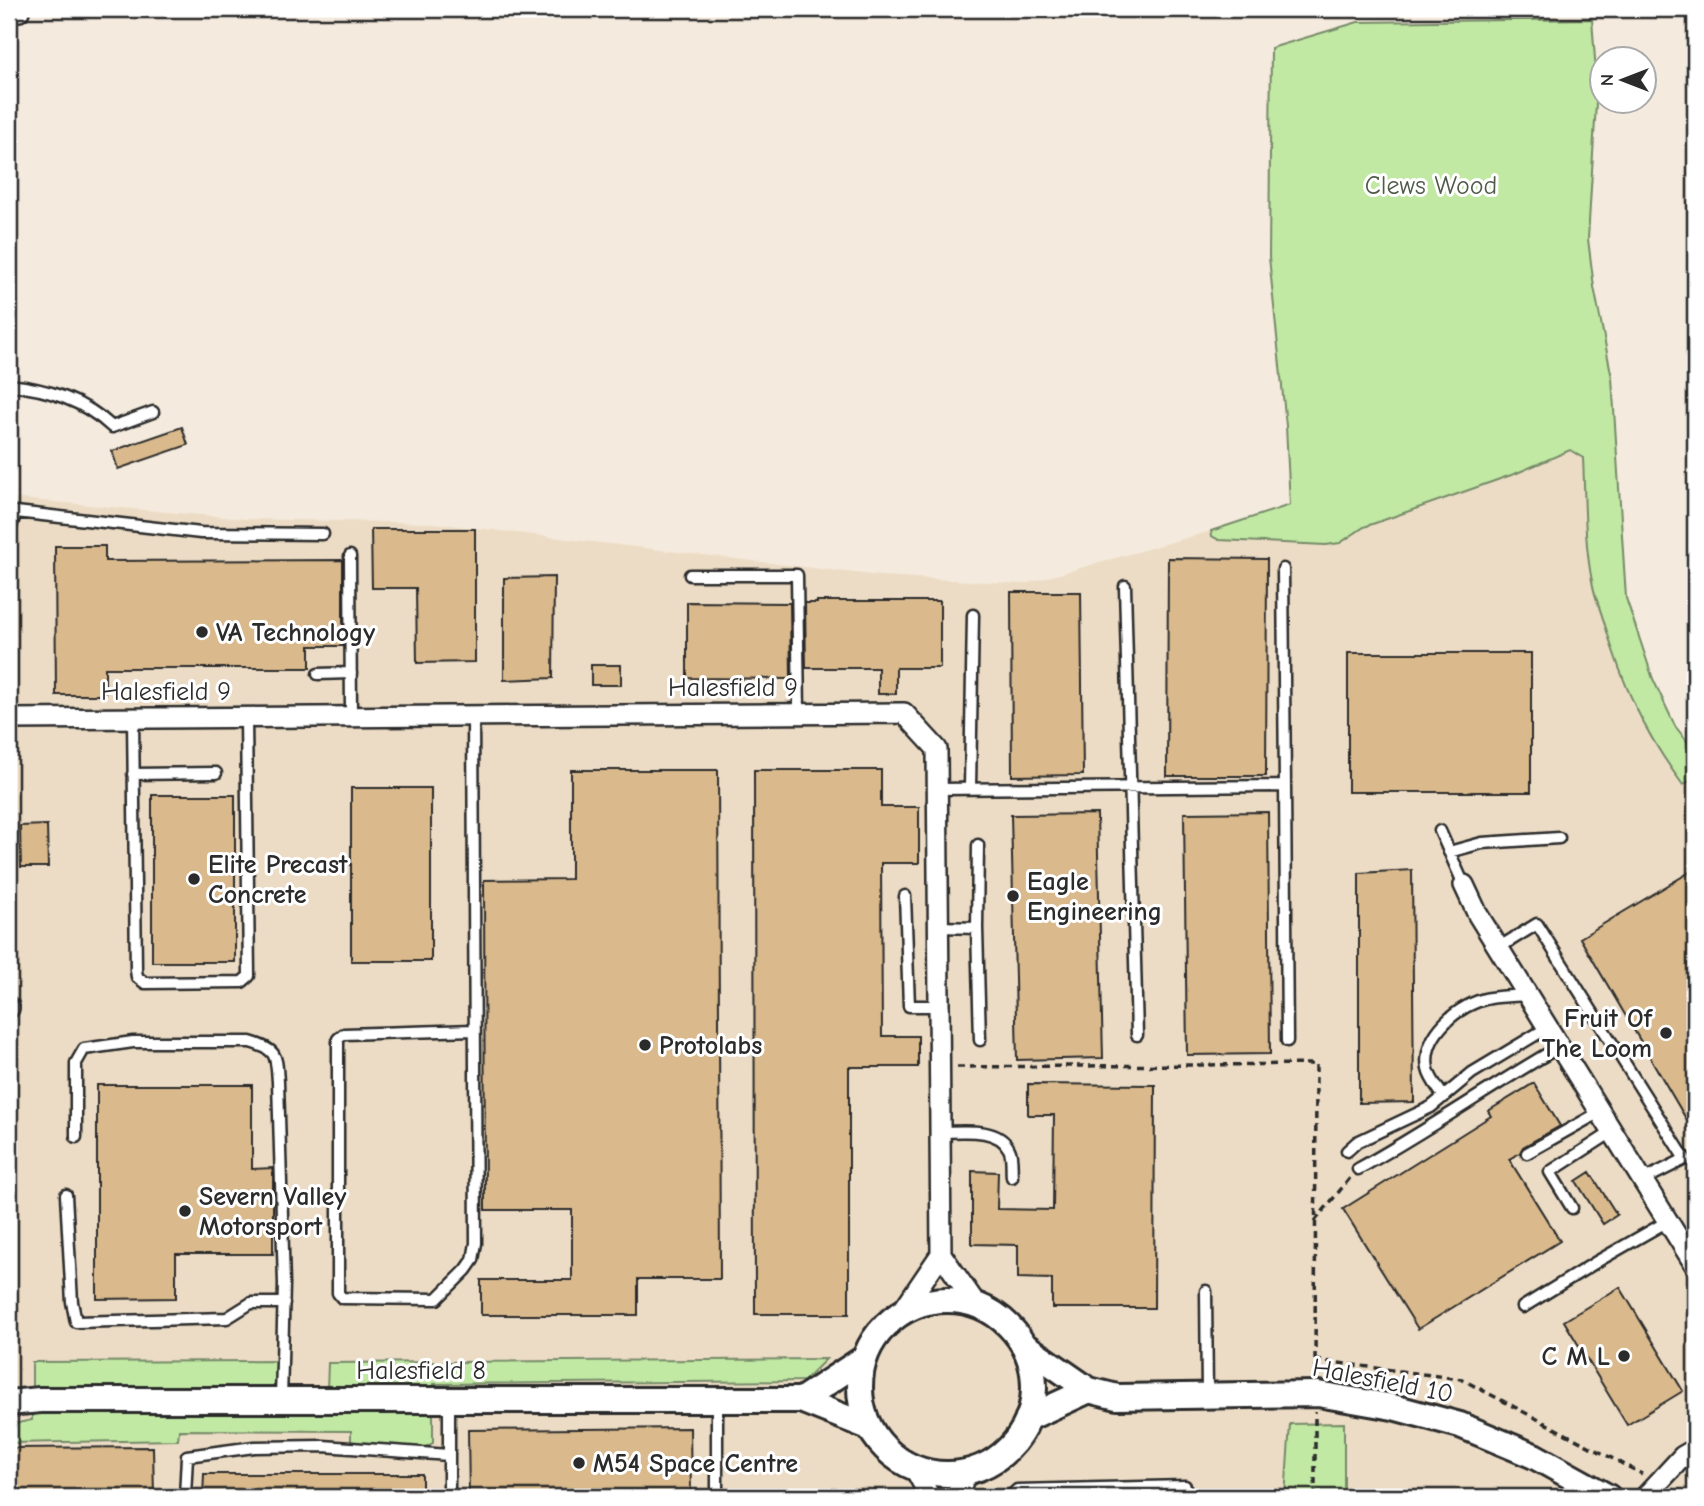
<svg xmlns="http://www.w3.org/2000/svg" width="1704" height="1506" viewBox="0 0 1704 1506" font-family="'Comic Neue',sans-serif">
	<style>
		.built { fill: #ecdcc5 }
		.green { fill: #c1e9a4; stroke: #768a68; stroke-width: 2 }
		.building { fill: #daba8d; stroke: #2b2b2b; stroke-width: 2 }
		.lines { fill: none; stroke-linecap: round; stroke-linejoin: round }
		.service-casing { stroke: #2b2b2b; stroke-width: 15 }
		.minor-casing { stroke: #2b2b2b; stroke-width: 24 }
		.tertiary-casing { stroke: #2b2b2b; stroke-width: 30 }
		.path { stroke: #2b2b2b; stroke-width: 3.5; stroke-dasharray: 7 5; stroke-linecap: butt }
		.service { stroke: #fff; stroke-width: 10 }
		.minor { stroke: #fff; stroke-width: 19 }
		.tertiary { stroke: #fff; stroke-width: 24 }
		.poi-dot { fill: #2b2b2b; stroke: #fff; stroke-width: 2.5 }
		.labels { text-anchor: middle; stroke-width: 6; stroke-linejoin: round; paint-order: stroke }
		.park-label { font-size: 26px; fill: #505a49; stroke: #fff }
		.poi-label { font-size: 26px; font-weight: bold; fill: #2b2b2b; stroke: #fff; text-anchor: start }
		.street-label { font-size: 26px; fill: #2b2b2b; stroke: #fff }
	</style>
	<rect width="100%" height="100%" fill="#f4eadd"/>
	<filter id="ink" filterUnits="userSpaceOnUse"><feTurbulence type="fractalNoise" baseFrequency=".0143" numOctaves="2"/><feDisplacementMap in="SourceGraphic" scale="14" xChannelSelector="R" yChannelSelector="G"/><feConvolveMatrix kernelMatrix="1 2 1 2 8 2 1 2 1" color-interpolation-filters="sRGB"/></filter>
	<g filter="url(#ink)">
		<!-- built -->
		<path class="built" d="M1570 450 1583 457 1586 529 1592 582 1614 655 1632 704 1659 752 1682 785 1695 778V1497H9V498L246 519 433 523 880 576 1024 584 1211 531 1212 536 1219 540 1326 545 1340 543 1364 527 1517 473Z"/>
		<!-- green -->
		<path class="green" d="M1592 19 1597 86 1588 239 1594 287 1612 378 1626 598 1653 679 1675 726 1695 751V778L1683 785C1643 731 1623 686 1604 622 1600 608 1594 595 1592 581 1584 541 1585 498 1583 458L1570 450 1517 473 1364 527 1340 543 1326 545 1219 540 1212 536 1211 531 1290 505 1286 426 1269 257 1271 48 1358 22Z
			M826 1359 804 1381 433 1384V1443L422 1449 351 1442V1431L179 1430 178 1440 10 1443 9 1425 32 1420V1362L281 1361V1392L327 1391 328 1363Z
			M1344 1423V1497H1285L1290 1424Z"/>
		<!-- building -->
		<path class="building" d="M182 427 188 445 118 469 112 451Z
			M371 529H475V662L417 663 416 588H372Z
			M55 546H105V561L343 560V646H310V668H105V695H56Z
			M1168 558 1267 559 1266 776H1167Z
			M554 577 553 678 504 680V578Z
			M1011 592H1081L1083 775 1012 776Z
			M817 601H940V668H896V694H878V668H806L805 603H817Z
			M687 602 790 603 791 679 687 678Z
			M1348 653H1531V792H1348Z
			M591 665H621V685H591Z
			M571 770H718L720 1279H638V1315H481V1280H572V1210H485L484 880 571 879Z
			M754 770H881V807H919V863H881L882 1036H918V1067H849V1314H755Z
			M351 788H431V961H351Z
			M152 795H235V962H152Z
			M1268 812 1270 1054 1187 1055 1184 813Z
			M1097 814 1103 1058 1017 1060 1011 815Z
			M47 825 48 867H21L20 826Z
			M1695 869V1134L1580 938Z
			M1412 870 1414 1102 1359 1103V873Z
			M1534 1083 1560 1126 1523 1147 1520 1153 1509 1159 1560 1241 1418 1329 1343 1209 1491 1116 1488 1111Z
			M1028 1084 1155 1085 1154 1308H1052V1279L1018 1278V1245L972 1244V1171L998 1172 997 1209 1053 1210 1054 1115H1028Z
			M97 1085H252V1169L273 1168V1254H176V1298L97 1299Z
			M1590 1172 1617 1215 1603 1224 1576 1181Z
			M1620 1287 1683 1391 1627 1425 1564 1321Z
			M690 1428 691 1497H469L468 1430Z
			M153 1447 154 1497H9V1448Z
			M204 1474H422V1497H203Z"/>
		<g class="lines">
			<defs>
				<path id="service" d="M9 385C48 389 83 400 112 427L153 412
					M9 533 16 512 201 533 323 534
					M350 556 351 716
					M690 575H797L799 713
					M1125 586 1137 1035
					M318 674 351 673
					M473 715 476 1243 473 1260 466 1270 437 1299 342 1298 338 1293V1039L344 1034 474 1030
					M133 718 136 970 137 977 145 983 242 982 249 976 246 717
					M133 774 216 773
					M1285 786 1287 1041
					M970 788 973 615
					M938 789 1285 786 1283 569
					M1440 831 1464 885
					M1449 852 1482 843 1559 838
					M905 896 909 1006H939
					M939 927 977 928 980 1040
					M977 928 978 845
					M1498 948 1537 924 1685 1159 1643 1180
					M1444 1097C1438 1088 1430 1079 1428 1069 1421 1035 1460 1003 1490 998 1502 996 1515 996 1528 995
					M940 1132C960 1132 998 1126 1009 1149 1013 1156 1011 1168 1012 1177
					M76 1137V1063L84 1049 133 1042H250C278 1050 276 1055 278 1082L284 1284 281 1400
					M1347 1151 1357 1142 1431 1107 1472 1073 1547 1028
					M1527 1153 1600 1112
					M1358 1169C1427 1131 1491 1086 1559 1047
					M66 1195 72 1302 76 1322 227 1318 251 1303H284
					M1572 1208 1550 1172 1612 1132
					M1206 1291 1207 1395
					M1523 1307 1598 1261 1668 1221
					M717 1401V1497
					M185 1497 187 1456 254 1447 323 1446 449 1455
					M449 1497V1400
					M1010 1497 1017 1490 1185 1486"/>
				<path id="minor" d="M19 11V9
					M9 719 904 713 937 749 941 1254 905 1307
					M1464 885 1478 915 1695 1265
					M9 1007V1008
					M941 1254 976 1304
					M915 1469 930 1497
					M955 1497 968 1472
					M1645 1497 1683 1456 1695 1449"/>
				<path id="tertiary" d="M860 1387a87 87 0 1 1 174 0a87 87 0 1 1-174 0Z
					M1024 1345 1089 1390 1117 1397 1318 1394 1393 1407 1460 1425 1534 1456 1608 1497
					M801 1400 863 1359
					M9 1403 40 1400H801L869 1427
					M1028 1418 1089 1390"/>
			</defs>
			<!-- service casing -->
			<use href="#service" class="service-casing"/>
			<!-- minor casing -->
			<use href="#minor" class="minor-casing"/>
			<!-- tertiary casing -->
			<use href="#tertiary" class="tertiary-casing"/>
			<!-- path -->
			<path class="path" d="M957 1067 1316 1064 1315 1376
				M1315 1221 1350 1178
				M1315 1360 1461 1379 1642 1474
				M1315 1497V1412"/>
			<!-- service -->
			<use href="#service" class="service"/>
			<!-- minor -->
			<use href="#minor" class="minor"/>
			<!-- tertiary -->
			<use href="#tertiary" class="tertiary"/>
		</g>
	</g>
	<!-- markers -->
	<g class="poi-dot">
		<circle cx="202" cy="632" r="7"/>
		<circle cx="194" cy="879" r="7"/>
		<circle cx="1013" cy="896" r="7"/>
		<circle cx="1666" cy="1033" r="7"/>
		<circle cx="645" cy="1045" r="7"/>
		<circle cx="185" cy="1211" r="7"/>
		<circle cx="1624" cy="1356" r="7"/>
		<circle cx="579" cy="1463" r="7"/>
	</g>
	<g class="labels">
		<!-- park labels -->
		<g class="park-label">
			<text x="1431" y="194">Clews Wood</text>
		</g>
		<!-- poi labels -->
		<g class="poi-label">
			<text x="216" y="641">VA Technology</text>
			<text x="208" y="873">Elite Precast<tspan x="208" dy="30">Concrete</tspan></text>
			<text x="1027" y="890">Eagle<tspan x="1027" dy="30">Engineering</tspan></text>
			<text x="1652" y="1027" text-anchor="end">Fruit Of<tspan x="1652" dy="30">The Loom</tspan></text>
			<text x="659" y="1054">Protolabs</text>
			<text x="199" y="1205">Severn Valley<tspan x="199" dy="30">Motorsport</tspan></text>
			<text x="1610" y="1365" text-anchor="end">C M L</text>
			<text x="593" y="1472">M54 Space Centre</text>
		</g>
		<!-- street labels -->
		<g class="street-label">
			<text x="733" y="696">Halesfield 9</text>
			<text x="166" y="700">Halesfield 9</text>
			<text x="421" y="1379">Halesfield 8</text>
			<text transform="translate(1383 1380) rotate(11)" y="9">Halesfield 10</text>
		</g>
	</g>
	<!-- margin -->
	<rect width="1704" height="1506" fill="none" stroke="#fff" stroke-width="35"/>
	<rect x="18" y="18" width="1669" height="1471" fill="none" stroke="#2b2b2b" stroke-width="2.5" filter="url(#ink)"/>
	<!-- north arrow -->
	<g transform="translate(1623 80) rotate(270)"><circle r="33" fill="#ffffff" stroke="#aaaaaa" stroke-width="2"/>
	<path d="M0-5L12 26L0 18L-12 26Z" fill="#2b2b2b"/>
	<text y="-10" font-size="19" font-weight="bold" text-anchor="middle" fill="#2b2b2b">N</text>
	</g>
</svg>
